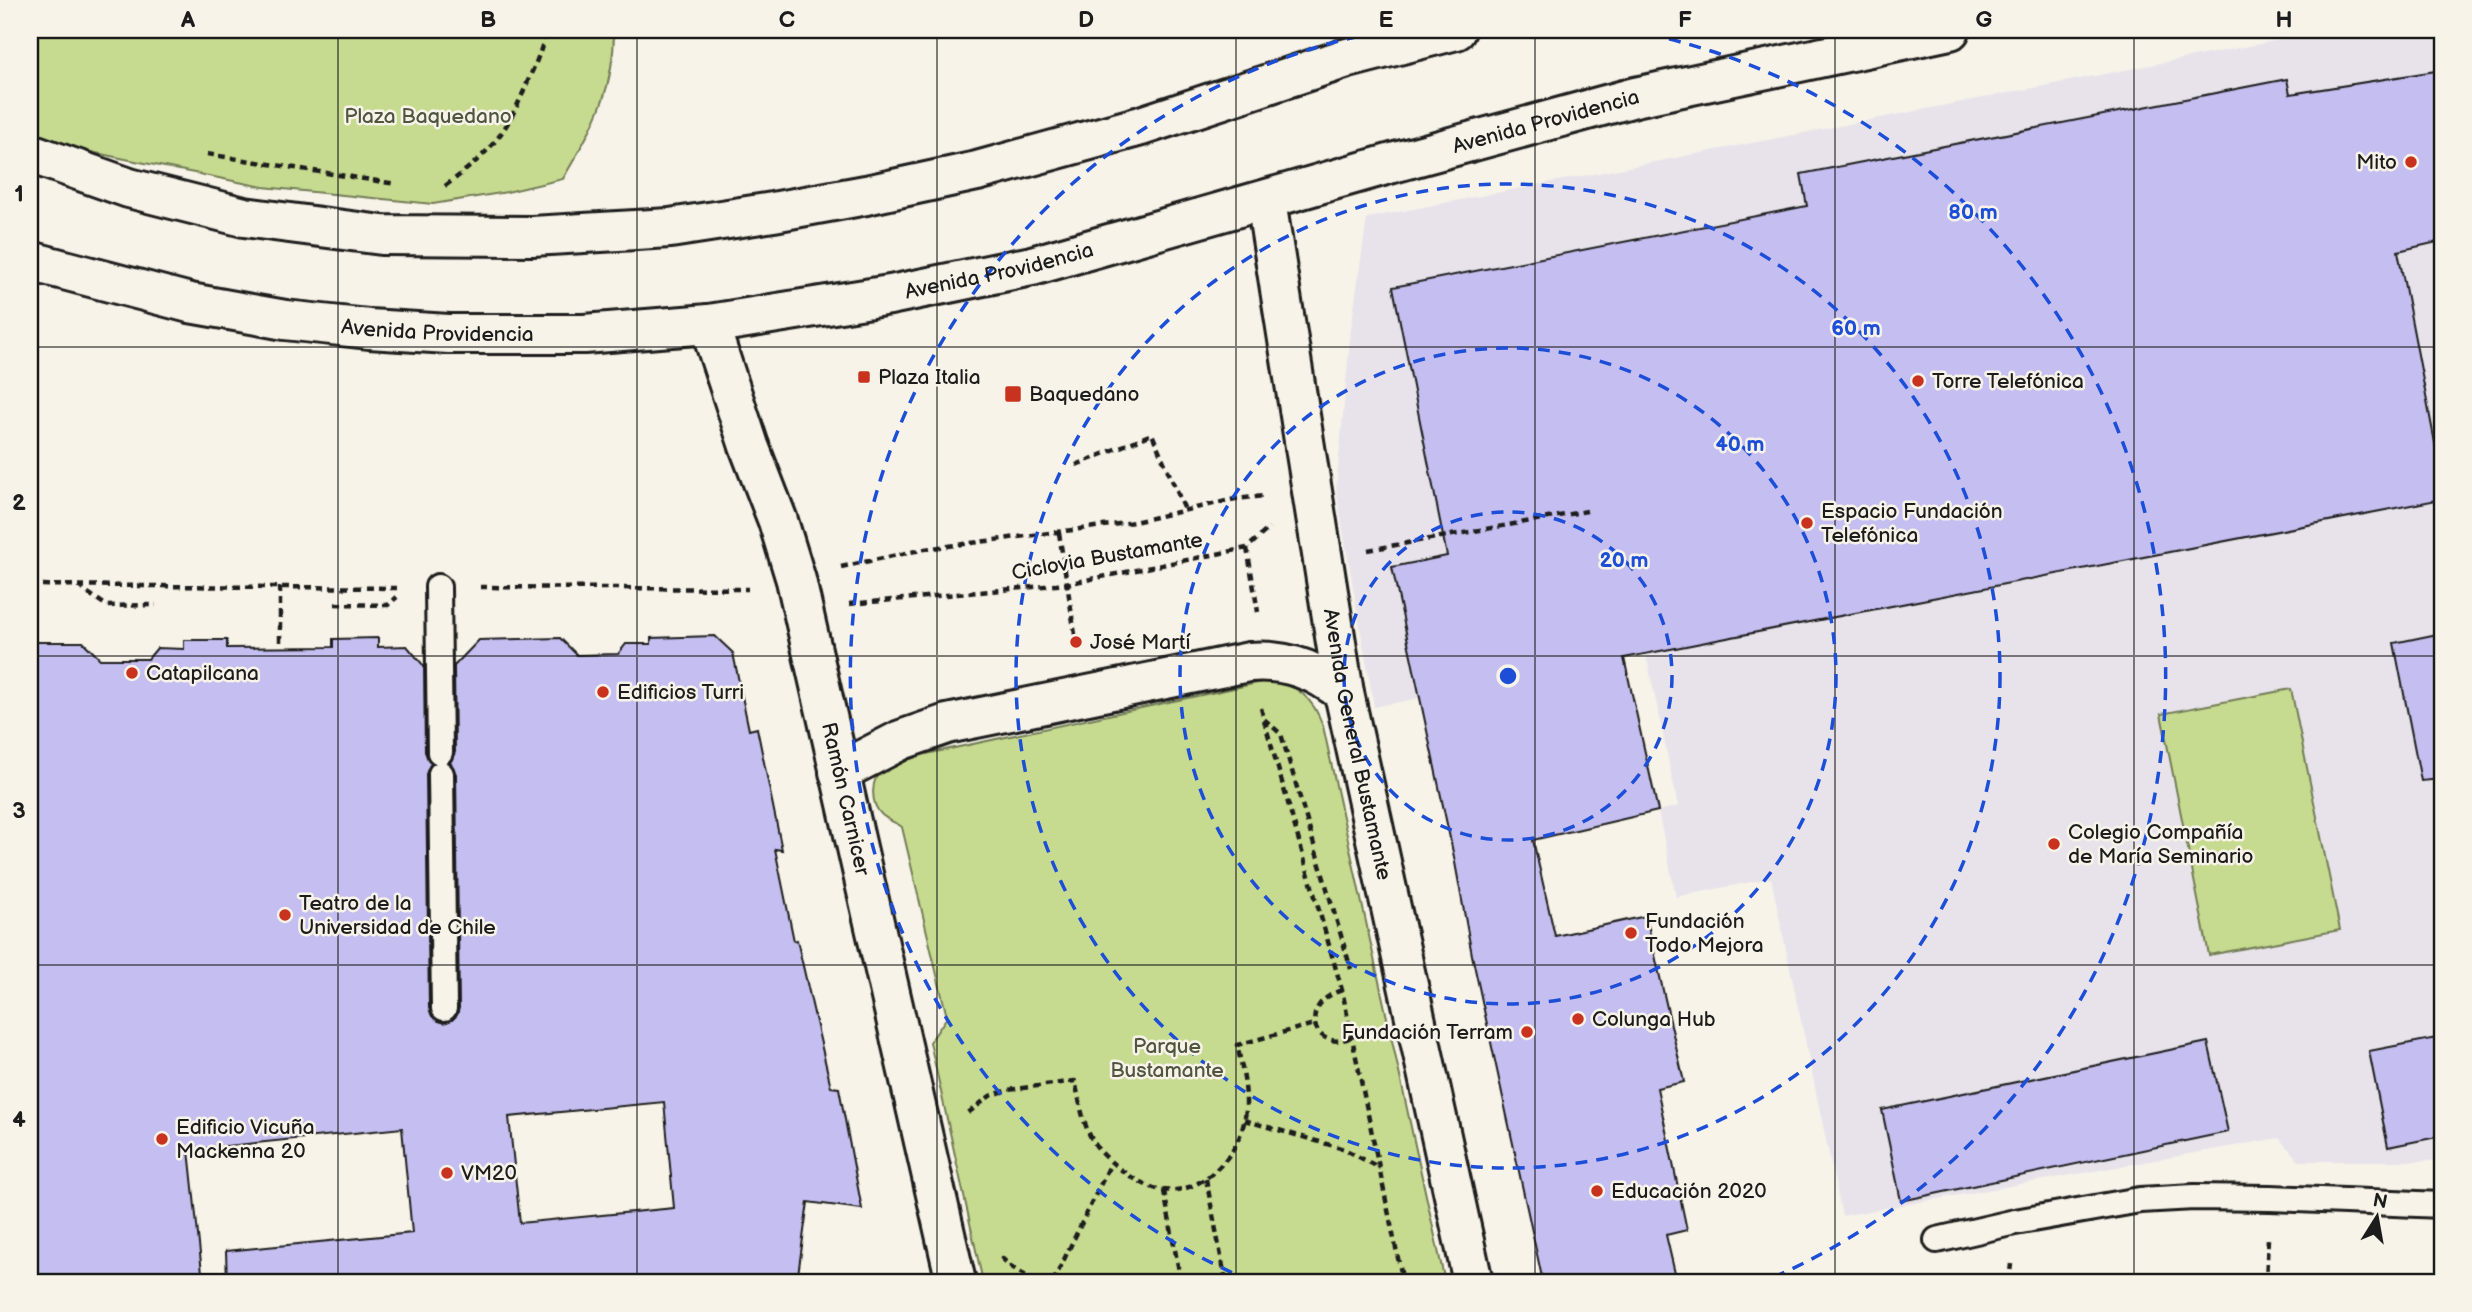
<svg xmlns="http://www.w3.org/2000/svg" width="2472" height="1312" viewBox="0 0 2472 1312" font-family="'Balsamiq Sans',sans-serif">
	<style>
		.built { fill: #e8e3eb }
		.green { fill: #c7db90; stroke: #727c56; stroke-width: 2 }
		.building { fill: #c5bff1; stroke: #1c1c1c; stroke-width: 2; fill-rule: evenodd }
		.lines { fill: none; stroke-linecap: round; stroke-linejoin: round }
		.lane-casing { stroke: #1c1c1c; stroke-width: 30 }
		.secondary-casing { stroke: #1c1c1c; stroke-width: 44 }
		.primary-casing { stroke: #1c1c1c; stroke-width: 44 }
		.path { stroke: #1c1c1c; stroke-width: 4.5; stroke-dasharray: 7 5; stroke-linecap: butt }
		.lane { stroke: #f7f3e8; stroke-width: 24 }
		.secondary { stroke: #f7f3e8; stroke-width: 38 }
		.primary { stroke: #f7f3e8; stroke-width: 38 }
		.grid { fill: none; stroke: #1c1c1c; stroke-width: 2; stroke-opacity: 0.55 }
		.ring { fill: none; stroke: #1d4ed8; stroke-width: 3.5; stroke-dasharray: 12 9 }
		.poi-dot { fill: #c8321e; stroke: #f7f3e8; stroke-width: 2.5 }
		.labels { text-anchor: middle; stroke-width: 5; stroke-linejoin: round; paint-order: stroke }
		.park-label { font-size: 21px; fill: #4f553f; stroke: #f7f3e8 }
		.street-label { font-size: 21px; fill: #1c1c1c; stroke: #f7f3e8 }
		.poi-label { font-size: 21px; fill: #1c1c1c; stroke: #f7f3e8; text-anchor: start }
		.centre { fill: #1d4ed8; stroke: #f7f3e8; stroke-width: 3.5 }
		.ring-label { font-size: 21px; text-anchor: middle; font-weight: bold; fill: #1d4ed8; stroke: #f7f3e8; stroke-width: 5; stroke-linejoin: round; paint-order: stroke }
		.neatline { fill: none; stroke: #1c1c1c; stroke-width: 2.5 }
		.grid-label { font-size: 23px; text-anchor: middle; font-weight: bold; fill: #1c1c1c }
	</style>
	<rect width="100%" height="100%" fill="#f7f3e8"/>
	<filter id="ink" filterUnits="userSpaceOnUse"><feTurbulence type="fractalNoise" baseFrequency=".0143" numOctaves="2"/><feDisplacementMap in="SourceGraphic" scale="14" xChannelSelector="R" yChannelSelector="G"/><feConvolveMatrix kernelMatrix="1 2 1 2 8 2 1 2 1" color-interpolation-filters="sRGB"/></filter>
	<g filter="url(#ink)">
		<!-- built -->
		<path class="built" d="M2331 30H2442V1161H2299L2279 1138 1842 1216 1771 878 1676 897 1658 811 1678 806 1646 654 1374 707 1336 490 1351 328 1367 218Z"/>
		<!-- green -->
		<path class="green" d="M30 30H614C614 93 593 126 563 179L507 192 433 204 263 187 86 151 30 132Z
			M1267 681C1297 683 1313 698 1323 726L1445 1282H983L930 1042 947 1017 902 827C896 823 888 820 882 815 870 804 870 779 883 769 888 765 897 762 903 759Z
			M2291 689 2340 930 2209 955 2161 714Z"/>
		<!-- building -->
		<path class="building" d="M2442 70V241L2398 251 2442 479V499L1624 658 1658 811 1533 840 1555 936 1646 916 1684 1082 1657 1088 1687 1230 1666 1235 1677 1282H1543L1472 955 1454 857 1392 567 1447 556 1393 287 1807 206 1801 174 2287 79 2290 94Z
			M2442 633V779L2421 781 2394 643Z
			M715 636 733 653 749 730 757 728 782 850 775 849 794 941 797 940 831 1087 839 1088 862 1209 808 1202 797 1282H227L226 1251 412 1233 402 1128 189 1150 203 1282H30V642H83L100 659H148L157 648 184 649V640H227V648L333 647V639L378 638V647L407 646 424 666 425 752 431 763 426 774 429 1008 432 1016 444 1023 452 1020 457 1015 459 1008 456 774 450 763 455 752 454 666 479 640 560 638 577 655 618 654 626 644H651V638ZM664 1102 674 1208 520 1223 509 1117Z
			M2442 1037V1136L2388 1147 2369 1051Z
			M2208 1042 2228 1132 1901 1201 1882 1110Z"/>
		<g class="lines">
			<defs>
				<path id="lane" d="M438 587 440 752
					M441 774 444 1008
					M1937 1240 2015 1222 2140 1200 2194 1197 2270 1198 2442 1205"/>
				<g id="secondary">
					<path id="s1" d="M1266 201 1344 693 1473 1282"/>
					<path id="s2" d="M709 324 749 446 778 521 796 580 956 1282"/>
					<path d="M839 772 901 740 947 724 1249 662C1286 659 1316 670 1344 693"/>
				</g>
				<g id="primary">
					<path d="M30 153 129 188 244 217 382 235 532 236 670 228 773 212 866 195 977 171 1141 126 1344 59 1456 30"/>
					<path id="s3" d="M30 261 190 303 285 320 369 329 449 334H584L709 324 890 295 1032 266 1396 162 1635 97 1950 30"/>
				</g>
			</defs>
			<!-- lane casing -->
			<use href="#lane" class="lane-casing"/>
			<!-- secondary casing -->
			<use href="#secondary" class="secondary-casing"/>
			<!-- primary casing -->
			<use href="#primary" class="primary-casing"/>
			<!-- path -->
			<path class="path" d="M207 154 396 184
				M445 186C493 151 508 131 530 76 537 61 543 46 546 30
				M1076 465 1152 434 1185 510
				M1059 533 1077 647
				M1247 548 1258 612
				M1368 550 1587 511
				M841 567 925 549 1134 522 1235 499 1263 496
				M30 585 398 588
				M78 586 107 606 156 605
				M280 587V647
				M480 587 748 589
				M335 604 388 605 397 597
				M849 604 1066 584 1247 548 1269 528
				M1261 708 1264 719 1281 734 1351 969
				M1264 720 1342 990 1403 1282
				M1342 990C1293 1006 1317 1056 1353 1036
				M968 1113 990 1096 1008 1090 1075 1081C1080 1102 1083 1129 1097 1147 1109 1163 1142 1188 1163 1190 1198 1195 1232 1161 1242 1130 1251 1102 1243 1072 1237 1045L1314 1024
				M1244 1120 1344 1149 1380 1168
				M1206 1179 1226 1282
				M1164 1191 1181 1282
				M1001 1257C1013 1270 1027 1278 1044 1282
				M1053 1282 1111 1163
				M2009 1282 2011 1264
				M2266 1282 2268 1238"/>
			<!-- lane -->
			<use href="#lane" class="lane"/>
			<!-- secondary -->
			<use href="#secondary" class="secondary"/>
			<!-- primary -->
			<use href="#primary" class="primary"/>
		</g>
	</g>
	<!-- grid -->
	<path class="grid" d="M338 30V1282M637 30V1282M937 30V1282M1236 30V1282M1535 30V1282M1835 30V1282M2134 30V1282M30 347H2442M30 656H2442M30 965H2442"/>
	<!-- distance rings -->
	<g class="ring">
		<circle cx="1508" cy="676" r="164"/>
		<circle cx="1508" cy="676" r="328"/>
		<circle cx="1508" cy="676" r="492"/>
		<path d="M1251 1281A657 657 0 0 1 1388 30M1628 30A657 657 0 0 1 1765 1281"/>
	</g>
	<!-- markers -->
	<g class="poi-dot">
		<circle cx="2411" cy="162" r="7"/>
		<rect x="857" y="370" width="14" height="14" rx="3.5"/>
		<circle cx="1918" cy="381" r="7"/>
		<rect x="1004" y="385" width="18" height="18" rx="3.5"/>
		<circle cx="1807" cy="523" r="7"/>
		<circle cx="1076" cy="642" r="7"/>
		<circle cx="132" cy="673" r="7"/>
		<circle cx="603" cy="692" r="7"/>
		<circle cx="2054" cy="844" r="7"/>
		<circle cx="285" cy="915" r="7"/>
		<circle cx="1631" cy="933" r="7"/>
		<circle cx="1578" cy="1019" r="7"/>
		<circle cx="1527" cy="1032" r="7"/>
		<circle cx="162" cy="1139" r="7"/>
		<circle cx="447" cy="1173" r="7"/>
		<circle cx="1597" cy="1191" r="7"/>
	</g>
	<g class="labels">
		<!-- park labels -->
		<g class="park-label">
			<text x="428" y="123">Plaza Baquedano</text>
			<text x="1167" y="1053">Parque<tspan x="1167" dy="24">Bustamante</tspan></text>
		</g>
		<!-- street labels -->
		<g class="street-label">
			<text dy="7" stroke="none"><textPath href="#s3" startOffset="1549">Avenida Providencia</textPath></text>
			<text dy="7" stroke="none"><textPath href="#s3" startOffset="982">Avenida Providencia</textPath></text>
			<text dy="7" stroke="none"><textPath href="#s3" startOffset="415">Avenida Providencia</textPath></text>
			<text transform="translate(1107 556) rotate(-10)" y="7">Ciclovia Bustamante</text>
			<text dy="7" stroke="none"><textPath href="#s1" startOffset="551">Avenida General Bustamante</textPath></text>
			<text dy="7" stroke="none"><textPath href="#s2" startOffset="495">Ramón Carnicer</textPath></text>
		</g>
		<!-- poi labels -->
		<g class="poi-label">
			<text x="2397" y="169" text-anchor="end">Mito</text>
			<text x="878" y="384">Plaza Italia</text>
			<text x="1932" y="388">Torre Telefónica</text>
			<text x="1029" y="401">Baquedano</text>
			<text x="1821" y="518">Espacio Fundación<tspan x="1821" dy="24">Telefónica</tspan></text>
			<text x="1090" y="649">José Martí</text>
			<text x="146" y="680">Catapilcana</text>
			<text x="617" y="699">Edificios Turri</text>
			<text x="2068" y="839">Colegio Compañía<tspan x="2068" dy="24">de María Seminario</tspan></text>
			<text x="299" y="910">Teatro de la<tspan x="299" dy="24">Universidad de Chile</tspan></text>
			<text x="1645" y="928">Fundación<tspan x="1645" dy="24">Todo Mejora</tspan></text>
			<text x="1592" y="1026">Colunga Hub</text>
			<text x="1513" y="1039" text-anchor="end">Fundación Terram</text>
			<text x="176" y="1134">Edificio Vicuña<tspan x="176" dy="24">Mackenna 20</tspan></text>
			<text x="461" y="1180">VM20</text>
			<text x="1611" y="1198">Educación 2020</text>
		</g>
	</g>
	<circle cx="1508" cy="676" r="10" class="centre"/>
	<g class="ring-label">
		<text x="1973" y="219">80 m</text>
		<text x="1856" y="335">60 m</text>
		<text x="1740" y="451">40 m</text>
		<text x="1624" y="567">20 m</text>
	</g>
	<!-- margin -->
	<rect width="2472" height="1312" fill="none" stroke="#f7f3e8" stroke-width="77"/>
	<!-- north arrow -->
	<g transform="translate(2377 1217) rotate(11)" stroke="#f7f3e8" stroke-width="5" paint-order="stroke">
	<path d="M0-5L12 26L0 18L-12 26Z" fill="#1c1c1c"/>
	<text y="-10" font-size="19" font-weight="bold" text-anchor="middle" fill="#1c1c1c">N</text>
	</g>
	<rect x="38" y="38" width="2396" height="1236" class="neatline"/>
	<g class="grid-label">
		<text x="188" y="27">A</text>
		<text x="488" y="27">B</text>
		<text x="787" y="27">C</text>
		<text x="1086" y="27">D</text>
		<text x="1386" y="27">E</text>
		<text x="1685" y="27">F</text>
		<text x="1984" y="27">G</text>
		<text x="2284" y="27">H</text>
		<text x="19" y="201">1</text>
		<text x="19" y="510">2</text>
		<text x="19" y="818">3</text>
		<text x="19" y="1127">4</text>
	</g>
</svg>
